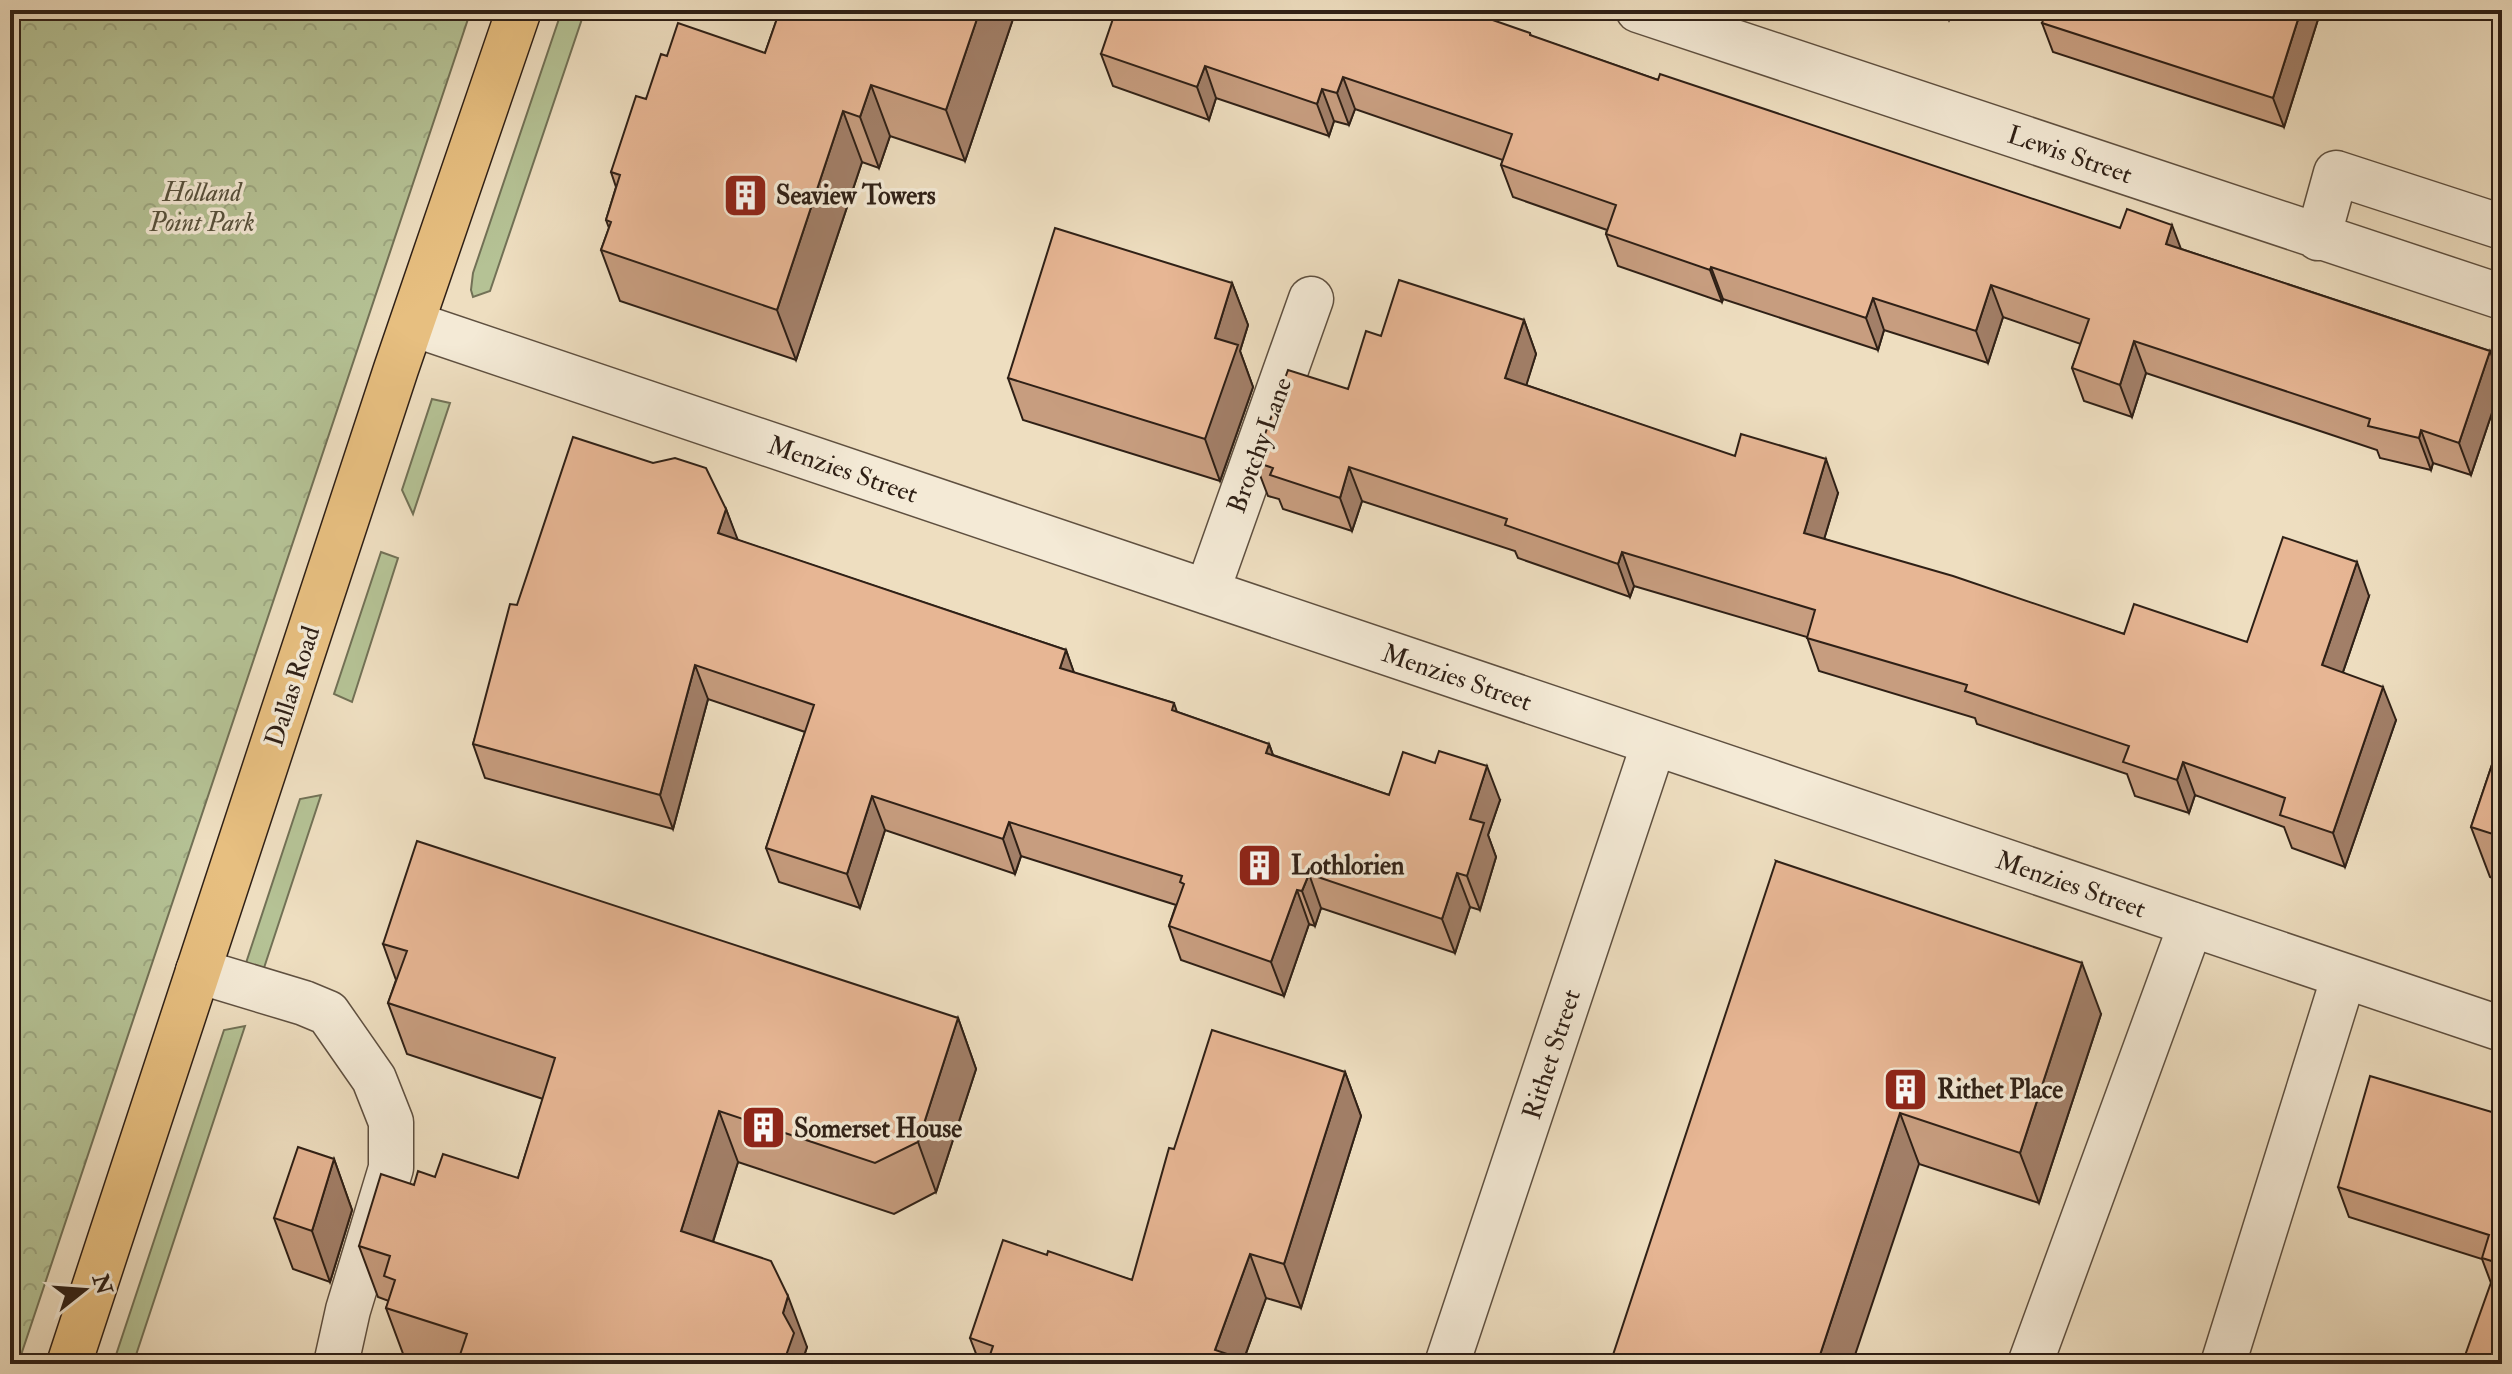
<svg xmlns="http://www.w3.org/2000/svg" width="2512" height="1374" viewBox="0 0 2512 1374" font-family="'IM FELL Double Pica',serif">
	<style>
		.grass { fill: #b5c295; stroke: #727156; stroke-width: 2 }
		.park { fill: url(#park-crowns); stroke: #727156; stroke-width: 2 }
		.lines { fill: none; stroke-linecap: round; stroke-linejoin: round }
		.minor-casing { stroke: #5f5040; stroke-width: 47 }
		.major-casing { stroke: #2f2016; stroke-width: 47 }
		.minor { stroke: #f4ead6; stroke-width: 44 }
		.major { stroke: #e7bf80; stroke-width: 44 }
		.wall { fill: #c79d7f; stroke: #2f2016; stroke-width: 2 }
		.shaded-wall { fill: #a27f68; stroke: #2f2016; stroke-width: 2 }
		.building { fill: #e7b694; stroke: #2f2016; stroke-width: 2 }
		.labels { text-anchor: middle; stroke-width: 7; stroke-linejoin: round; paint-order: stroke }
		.street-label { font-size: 26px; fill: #2f2016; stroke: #f4ead6 }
		.park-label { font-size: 26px; font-style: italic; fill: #57513c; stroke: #f4ead6 }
		.poi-label { font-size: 26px; font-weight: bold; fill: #2f2016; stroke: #f4ead6; text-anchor: start }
	</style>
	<defs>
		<pattern id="park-crowns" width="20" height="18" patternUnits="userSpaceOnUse" patternTransform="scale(2)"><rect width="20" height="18" fill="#b5c295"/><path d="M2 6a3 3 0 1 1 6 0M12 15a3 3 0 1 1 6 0" fill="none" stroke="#9ca680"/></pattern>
	</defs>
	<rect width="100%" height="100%" fill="#eedec0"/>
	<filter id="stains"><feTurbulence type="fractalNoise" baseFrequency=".0025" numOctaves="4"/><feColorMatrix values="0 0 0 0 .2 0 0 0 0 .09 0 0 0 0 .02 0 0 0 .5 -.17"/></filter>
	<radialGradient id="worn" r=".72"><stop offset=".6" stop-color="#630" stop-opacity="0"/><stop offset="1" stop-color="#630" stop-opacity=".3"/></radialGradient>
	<!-- grass -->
	<path class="grass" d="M562 10H585L490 291 473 297 471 290 473 273Z
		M432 399 450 403 413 514 402 490Z
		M381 552 398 558 352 702 334 694Z
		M321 795 260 980 246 963 300 799Z
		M245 1026 133 1364H113L224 1030Z"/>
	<!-- park -->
	<path class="park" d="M10 10H471L18 1364H10Z"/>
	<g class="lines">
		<defs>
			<path id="minor" d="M1638 10 2502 297
				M2318 238 2336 173 2502 227
				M413 324 2502 1029
				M1207 592 1311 299
				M198 971 304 1003 328 1013 374 1079 391 1122V1168L348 1310 336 1364
				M1447 1364 1654 743
				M2030 1364 2191 924
				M2223 1364 2344 976"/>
			<path id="major" d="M69 1364 396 369 519 10"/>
		</defs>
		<!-- minor casing -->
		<use href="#minor" class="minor-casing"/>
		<!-- major casing -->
		<use href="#major" class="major-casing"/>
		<!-- minor -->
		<use href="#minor" class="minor"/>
		<!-- major -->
		<use href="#major" class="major"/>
	</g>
	<!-- wall -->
	<path class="wall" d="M780 10H1016L965 161 890 136 879 168 862 162 796 360 620 301 601 250 609 228 606 220 616 187 611 172 667 56 765 53Z
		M1919 10H1953L1949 20Z
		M2320 13 2284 127 2053 52 2042 23Z
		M1530 33 1531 36 1658 80 2181 249 2490 351 2502 383 2471 475 2433 463 2431 470 2380 458 2377 450 2146 373 2132 417 2084 401 2072 368 2081 344 2003 317 1988 363 1884 330 1878 350 1723 299 1722 302 1618 266 1606 234 1607 230 1513 197 1501 165 1503 160 1355 109 1349 125 1334 121 1329 136 1216 98 1209 120 1113 86 1101 54Z
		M1232 283 1248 325 1240 351 1253 387 1220 481 1023 420 1008 378Z
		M1524 320 1536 354 1526 385 1838 493 1824 539 2124 634 2247 642 2369 596 2343 672 2396 720 2345 867 2292 848 2284 827 2195 795 2189 813 2135 796 2127 774 1977 724 1975 718 1819 671 1807 637 1634 586 1630 597 1518 558 1515 551 1362 501 1352 531 1283 509 1279 499 1268 496 1255 462 1348 389 1381 336Z
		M653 463 726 509 737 540 1066 650 1074 673 1174 703 1177 712 1269 744 1273 755 1389 795 1500 800 1488 835 1496 857 1480 910 1470 907 1455 953 1321 908 1315 926 1309 924 1284 996 1181 960 1169 926 1176 905 1021 856 1015 874 885 830 860 908 779 882 766 848 805 732 708 699 673 829 485 778 473 744 517 605Z
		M2502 735V882L2490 877 2471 827Z
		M1776 861 2101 1014 2039 1203 1919 1164Z
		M383 944 958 1018 976 1069 936 1192 894 1214 738 1162 713 1242 807 1347 803 1359 805 1364H421L405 1359 386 1308 389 1301 378 1297 359 1246 414 1185 435 1177 518 1178 543 1099 407 1054 388 1003 396 980Z
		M1345 1072 1361 1116 1301 1308 1266 1298 1244 1359 1257 1364H980L970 1338 1047 1255 1132 1280Z
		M2502 1115V1364L2491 1283 2482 1259 2349 1217 2338 1187Z
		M334 1159 352 1210 330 1282 293 1269 274 1218Z"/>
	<!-- shaded-wall -->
	<path class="shaded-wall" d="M980 10H1016L965 161 946 110Z
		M1945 10H1953L1949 20Z
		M2301 10H2319L2320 13 2284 127 2273 98Z
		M1205 66 1216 98 1209 120 1197 87Z
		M1343 77 1355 109 1349 125 1337 93Z
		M871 85 890 136 879 168 860 117Z
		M1322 89 1334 121 1329 136 1317 104Z
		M843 111 862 162 796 360 777 310Z
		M2172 225 2184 257 2166 244Z
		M1711 267 1723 299 1722 302 1710 270Z
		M1232 283 1248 325 1240 351 1253 387 1220 481 1205 439 1215 338Z
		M1991 285 2003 317 1988 363 1976 331Z
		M1873 298 1884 330 1878 350 1866 318Z
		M1524 320 1536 354 1518 412 1505 378Z
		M2134 341 2146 373 2132 417 2120 385Z
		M2490 351 2502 383 2471 475 2459 443Z
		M2421 430 2433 463 2431 470 2419 438Z
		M1826 459 1838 493 1816 566 1804 533Z
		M1349 467 1362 501 1352 531 1340 498Z
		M726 509 739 543 718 533Z
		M1622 552 1634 586 1630 597 1618 564Z
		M2357 562 2369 596 2334 698 2322 665Z
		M1066 650 1078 684 1060 668Z
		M695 665 708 699 673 829 660 795Z
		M2383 687 2396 720 2345 867 2333 833Z
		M1269 744 1281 778 1266 753Z
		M2183 762 2195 795 2189 813 2177 780Z
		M1487 766 1500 800 1488 835 1496 857 1480 910 1467 876 1470 819Z
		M872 796 885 830 860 908 847 874Z
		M1009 822 1021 856 1015 874 1003 839Z
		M1457 873 1470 907 1455 953 1442 919Z
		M1309 874 1321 908 1315 926 1302 891Z
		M1297 890 1309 924 1284 996 1271 962Z
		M2082 963 2101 1014 2039 1203 2020 1153Z
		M958 1018 976 1069 936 1192 918 1142Z
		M1345 1072 1361 1116 1301 1308 1284 1264Z
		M719 1111 738 1162 700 1282 681 1231Z
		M1900 1113 1919 1164 1852 1364H1817Z
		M334 1159 352 1210 330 1282 312 1231Z
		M1250 1254 1266 1298 1242 1364 1215 1350Z
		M788 1296 807 1347 803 1359 805 1364H783V1313Z"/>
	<!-- building -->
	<path class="building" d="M780 10H980L946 110 871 85 860 117 843 111 777 310 601 250 611 222 606 220 620 175 611 172 636 96 646 99 661 54 667 56 678 23 765 53Z
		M1116 10H1464L1530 33V35L1658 80 1660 74 2120 228 2127 209 2172 225 2166 244 2490 351 2459 443 2421 430 2419 438 2368 426 2370 419 2134 341 2120 385 2072 368 2089 319 1991 285 1976 331 1873 298 1866 318 1711 267 1710 270 1606 234 1616 205 1501 165 1512 134 1343 77 1337 93 1322 89 1317 104 1205 66 1197 87 1101 54Z
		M2047 10H2301L2273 98 2042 23Z
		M1055 228 1232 283 1215 338 1238 345 1205 439 1008 378Z
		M1399 280 1524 320 1505 378 1735 456 1741 434 1826 459 1804 533 1953 576 2124 634 2134 604 2247 642 2283 537 2357 562 2322 665 2383 687 2333 833 2280 815 2285 798 2183 762 2177 780 2123 762 2129 746 1965 691 1967 685 1807 638 1815 610 1622 552 1618 564 1505 525 1507 519 1349 467 1340 498 1270 475 1273 468 1255 462 1288 370 1348 389 1366 331 1381 336Z
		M573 437 653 463 675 458 706 468 726 509 718 533 1066 650 1060 668 1174 703 1172 710 1269 744 1266 753 1389 795 1403 752 1435 763 1439 751 1487 766 1470 819 1484 823 1467 876 1457 873 1442 919 1309 874 1302 891 1297 890 1271 962 1169 926 1184 884 1180 882 1182 876 1009 822 1003 839 872 796 847 874 766 848 814 705 695 665 660 795 473 744 510 604 517 605Z
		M2502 735V837L2471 827Z
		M417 841 958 1018 918 1142 875 1163 719 1111 681 1231 771 1261 788 1296 783 1313 794 1333 783 1364H457L467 1334 386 1308 395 1280 384 1276 390 1256 359 1246 381 1174 414 1185 418 1171 435 1177 443 1154 518 1178 555 1058 388 1003 407 951 383 944Z
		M1776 861 2082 963 2020 1153 1900 1113 1817 1364H1610Z
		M1212 1030 1345 1072 1284 1264 1250 1254 1215 1350 1257 1364H987L993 1346 970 1338 1003 1240 1047 1255 1048 1251 1132 1280 1169 1148 1174 1149Z
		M2370 1076 2502 1115V1364H2462L2498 1263 2482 1258 2489 1235 2338 1187Z
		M298 1147 334 1159 312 1231 274 1218Z"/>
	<!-- icons -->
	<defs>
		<symbol id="building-square" viewBox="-11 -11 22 22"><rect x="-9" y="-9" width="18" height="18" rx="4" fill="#8f2418" stroke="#f4ead6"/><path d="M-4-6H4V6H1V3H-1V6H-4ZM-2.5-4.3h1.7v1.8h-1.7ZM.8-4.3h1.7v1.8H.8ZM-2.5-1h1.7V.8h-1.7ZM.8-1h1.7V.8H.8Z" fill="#fff"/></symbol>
	</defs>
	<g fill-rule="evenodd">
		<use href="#building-square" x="720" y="170" width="51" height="51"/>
		<use href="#building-square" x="1234" y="840" width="51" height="51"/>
		<use href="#building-square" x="1880" y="1064" width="51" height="51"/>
		<use href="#building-square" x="738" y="1102" width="51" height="51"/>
	</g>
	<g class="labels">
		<!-- street labels -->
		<g class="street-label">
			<text transform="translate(2070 154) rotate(19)" y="9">Lewis Street</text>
			<text transform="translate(1259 445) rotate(-70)" y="9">Brotchy Lane</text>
			<text transform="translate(843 469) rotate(19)" y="9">Menzies Street</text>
			<text transform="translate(1457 677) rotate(19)" y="9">Menzies Street</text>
			<text transform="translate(292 686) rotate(-72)" y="9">Dallas Road</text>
			<text transform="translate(2071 884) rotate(19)" y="9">Menzies Street</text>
			<text transform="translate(1551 1054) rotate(-72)" y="9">Rithet Street</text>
		</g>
		<!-- park labels -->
		<g class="park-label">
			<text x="202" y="201">Holland<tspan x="202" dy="30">Point Park</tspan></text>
		</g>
		<!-- poi labels -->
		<g class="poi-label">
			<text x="776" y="204">Seaview Towers</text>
			<text x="1291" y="874">Lothlorien</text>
			<text x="1937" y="1098">Rithet Place</text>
			<text x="794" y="1137">Somerset House</text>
		</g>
	</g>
	<!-- margin -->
	<rect width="2512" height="1374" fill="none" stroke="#eedec0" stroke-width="40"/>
	<rect x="12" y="12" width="2488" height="1350" fill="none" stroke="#2f2016" stroke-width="4"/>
	<rect x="20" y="20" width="2472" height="1334" fill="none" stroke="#2f2016" stroke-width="2"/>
	<!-- north arrow -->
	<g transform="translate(84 1290) rotate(73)" stroke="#f4ead6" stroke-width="6" paint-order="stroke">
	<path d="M0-6L14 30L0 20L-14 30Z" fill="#2f2016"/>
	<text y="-12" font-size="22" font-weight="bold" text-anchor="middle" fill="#2f2016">N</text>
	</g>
	<rect width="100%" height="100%" filter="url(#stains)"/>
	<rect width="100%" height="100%" fill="url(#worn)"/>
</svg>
